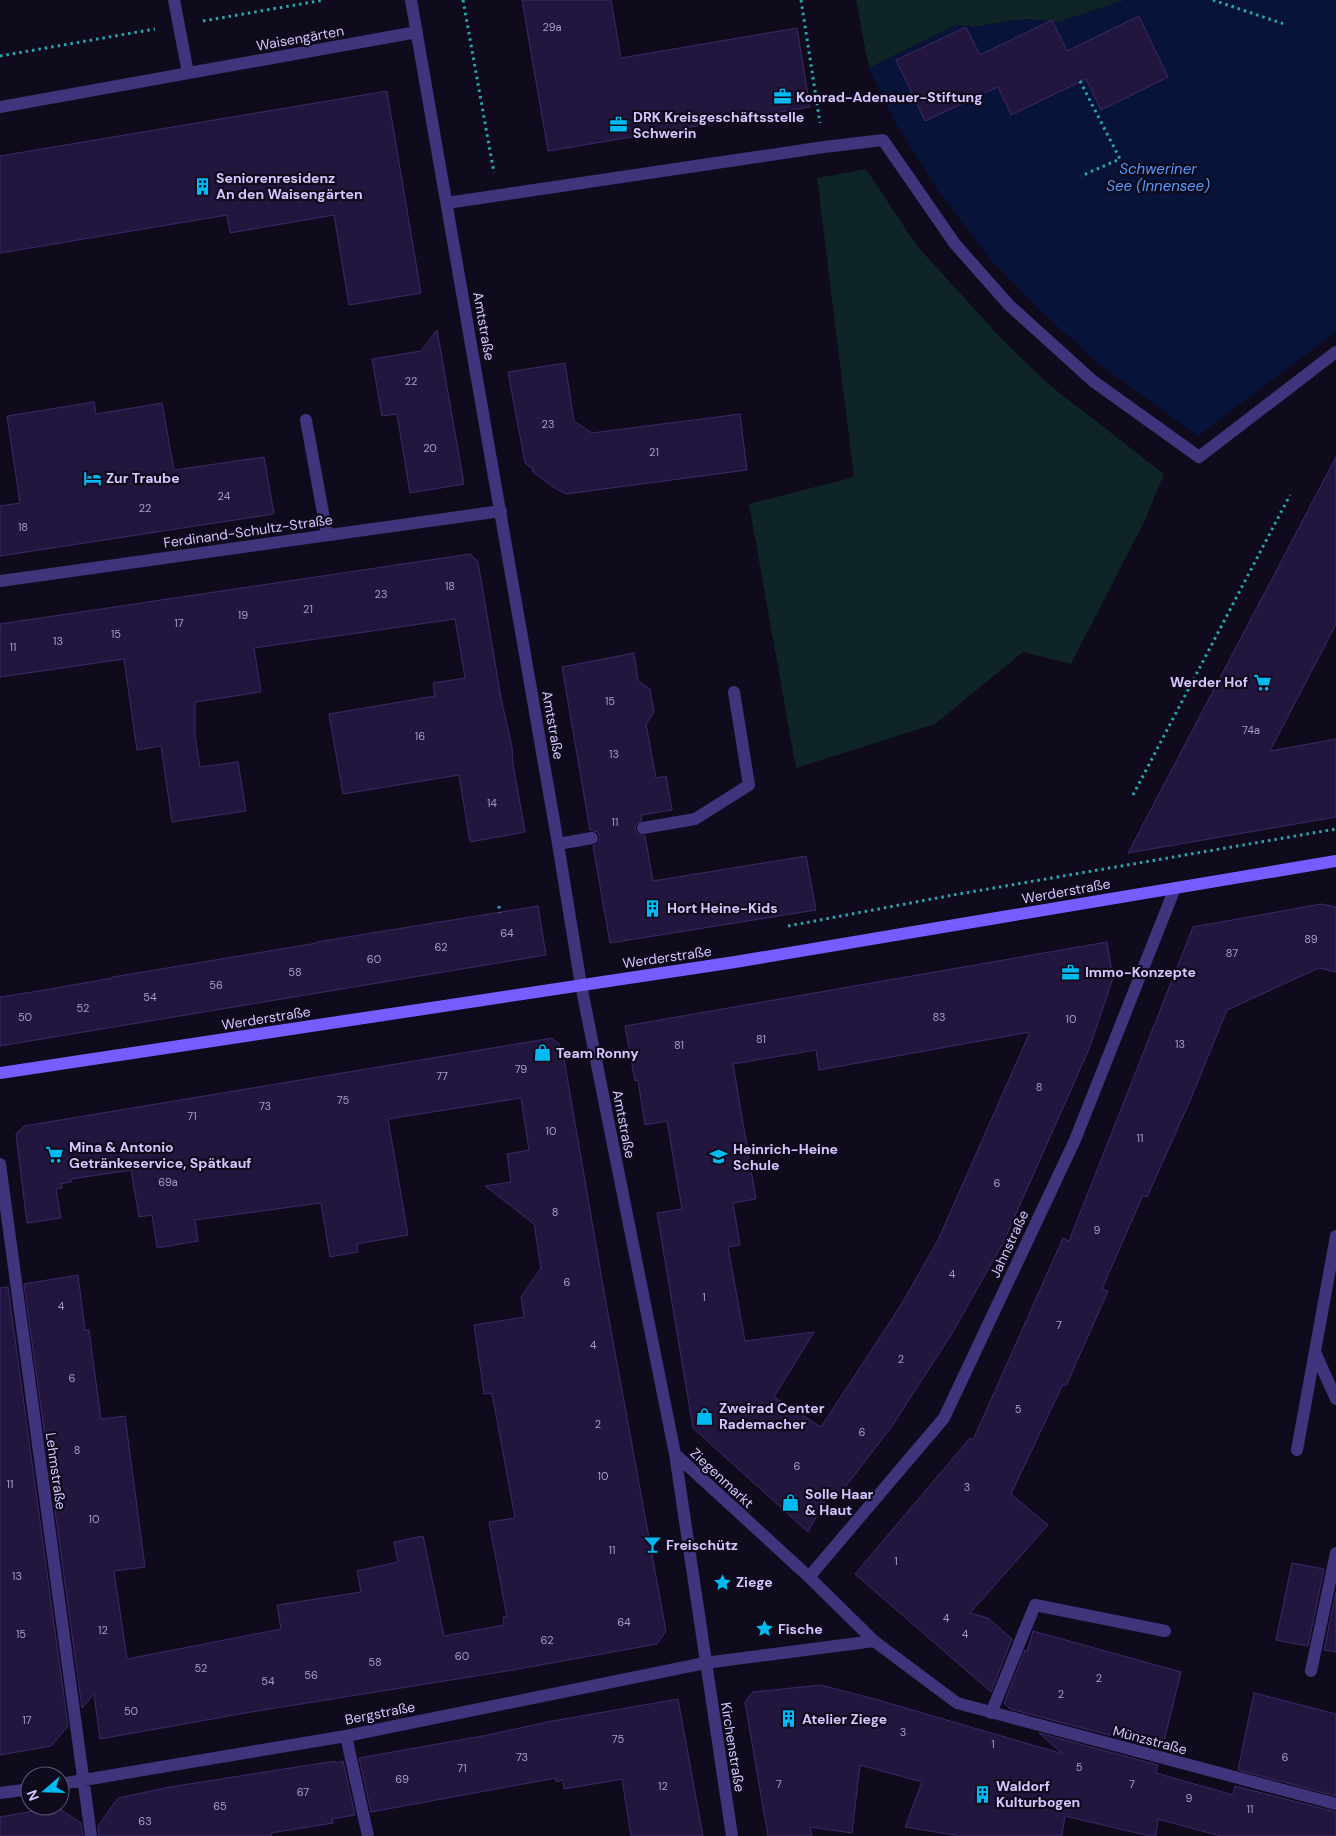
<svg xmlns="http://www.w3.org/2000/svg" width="1336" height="1836" viewBox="0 0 1336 1836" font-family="'DM Sans',sans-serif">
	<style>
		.green { fill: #0e2426 }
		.water { fill: #071339 }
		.building { fill: #23163e; stroke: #3d286a; fill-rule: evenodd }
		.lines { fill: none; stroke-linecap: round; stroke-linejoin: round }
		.path { stroke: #29a7b0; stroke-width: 3; stroke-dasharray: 2.5 4; stroke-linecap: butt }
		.lane { stroke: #40347d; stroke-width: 12 }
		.street { stroke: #40347d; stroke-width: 12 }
		.secondary { stroke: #755dff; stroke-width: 12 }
		.labels { text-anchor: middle; stroke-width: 4.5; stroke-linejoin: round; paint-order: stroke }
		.number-label { font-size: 11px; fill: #a89acf }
		.street-label { font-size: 14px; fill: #d4c6ff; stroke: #100b1c }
		.poi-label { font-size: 14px; font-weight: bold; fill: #d4c6ff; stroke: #100b1c; text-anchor: start }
		.water-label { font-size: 15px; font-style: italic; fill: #549aff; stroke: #100b1c }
	</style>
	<rect width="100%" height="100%" fill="#100b1c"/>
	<!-- green -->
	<path class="green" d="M856 0H1126L1059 22 1025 19 973 27 956 25 869 68Z
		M866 169 917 246 1000 337 1048 384 1164 474 1145 520 1071 664 1023 652 935 724 796 768 749 504 854 477 817 178Z"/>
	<!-- water -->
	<path class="water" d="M1126 0H1336V332L1198 436 1100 365 1043 313 990 259 939 192 895 122 869 68 956 25 973 27 1025 19 1059 22Z"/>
	<!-- building -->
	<path class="building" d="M522 0H611L621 58 797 28 810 107 548 151Z
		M1139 16 1168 77 1101 110 1086 79 1011 115 998 87 925 121 896 60 966 27 980 55 1052 20 1067 51Z
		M387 91 421 293 349 305 334 215 230 233 227 215 0 253V156Z
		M437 330 464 484 410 493 397 414 382 416 372 359 421 351Z
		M565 363 574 421 592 433 740 414 747 470 566 494 553 487 532 471 533 469 525 463 508 372Z
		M94 402 96 414 162 403 174 470 264 457 274 514 0 556V506L20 503 7 416Z
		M1336 457V624L1270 751 1336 739V817L1128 853Z
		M470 554 478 562 501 698 512 747 513 764 525 832 470 842 459 775 343 794 329 714 435 696 433 683 465 678 455 619 254 648 261 692 195 702V736L200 767 238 762 246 811 172 822 161 746 137 750 124 659 0 677V624Z
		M634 653 638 681 650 689 654 712 646 724 656 778 666 776 672 810 641 815 642 820 635 826 637 834 645 836 653 881 806 856 816 910 610 943 593 846 598 844 600 837 598 832 590 830 562 667Z
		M1321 904 1336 907V972L1319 968 1227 1010 1189 1103 1147 1197 1143 1195 1102 1289 1108 1291 1066 1386 1063 1384 1011 1494 1048 1525 970 1613 988 1618 1012 1639 991 1692 855 1574 970 1438 973 1440 1063 1238 1069 1241 1193 927Z
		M538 906 546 955 0 1046V997L45 990 112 978 113 977 317 943V942Z
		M1107 942 1113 978 1089 1049 1003 1243 951 1335 892 1426 837 1498 829 1494 808 1532 693 1428 657 1213 682 1209 667 1121 645 1125 638 1080 635 1081 625 1026ZM1030 1032 938 1240 901 1305 821 1427 774 1397 814 1332 745 1341 728 1247 740 1245 733 1203 756 1199 733 1064 816 1050 819 1070Z
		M552 1038 562 1047 606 1303 666 1631 657 1644 507 1671 251 1712 100 1739 94 1694 82 1708 24 1284 78 1275 85 1330H89L101 1419 125 1416 145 1567 114 1571 127 1659 281 1629 277 1605 361 1592 357 1571 398 1562 394 1542 423 1536 444 1636 504 1625 503 1617H507L489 1522 515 1518 492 1393 484 1394 474 1325 524 1317 521 1297 541 1268 534 1224 485 1186 511 1182 507 1154 529 1150 521 1098 388 1119 408 1235 357 1244 358 1252 330 1257 321 1203 195 1220 198 1241 157 1248 152 1215 139 1217 131 1170 71 1179V1182L61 1184 62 1188 56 1189 61 1218 27 1223 16 1134 24 1126Z
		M8 1287 68 1726 51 1746 0 1755V1288Z
		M1292 1563 1324 1569 1308 1646 1276 1640Z
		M1336 1592V1652L1324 1650Z
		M1033 1631 1181 1672 1162 1749 1010 1709 1004 1703 1025 1650 1027 1652Z
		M821 1685 878 1700 1063 1754 1039 1733 1158 1765 1156 1773 1233 1795 1235 1786 1336 1812V1836H1220L1158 1819 1156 1836H1149L1065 1816 1062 1836H960L905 1827 922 1782 860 1765 852 1833 810 1827 812 1836H768L745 1702 753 1692Z
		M1254 1693 1336 1714V1796L1238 1770Z
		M678 1699 703 1836H631L622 1779 564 1789 563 1780 556 1782V1778L371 1812 359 1758 488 1735 547 1722Z
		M335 1761 336 1763 343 1761 355 1815 332 1819 333 1823 271 1833 272 1836H99L98 1826 118 1798 170 1787Z
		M57 1807 81 1823 83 1836H0V1817Z"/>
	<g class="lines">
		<!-- path -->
		<path class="path" d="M463 0 494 173
			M801 0 820 123
			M1213 0 1284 24
			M203 21 324 0
			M0 56 155 29
			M1080 81 1120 159 1081 176
			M1133 795 1290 495
			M499 906 500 913
			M788 926 953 895 1336 829"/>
		<!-- lane -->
		<path class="lane" d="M306 420 327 535
			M643 828 695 819 749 785 734 692
			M558 844 592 838
			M1315 1352 1336 1399
			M1297 1450 1336 1236
			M1311 1671 1336 1553
			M991 1713 1035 1605 1165 1631
			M346 1736 368 1836"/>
		<!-- street -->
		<path class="street" d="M174 0 188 73
			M411 0 558 844 581 985 675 1454 732 1836
			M0 107 417 32
			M447 203 824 147 883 140 955 244 1009 305 1093 381 1199 457 1336 352
			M0 581 501 511
			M0 1164 91 1836
			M675 1454 809 1577 874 1641 957 1703 1336 1804
			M809 1577 944 1418 1075 1140 1175 888
			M60 1784 346 1736 705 1663 874 1641
			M0 1793 30 1789"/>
		<!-- secondary -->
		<path class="secondary" d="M0 1073 735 962 1336 861"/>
	</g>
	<!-- icons -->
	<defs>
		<symbol id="office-bare" viewBox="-9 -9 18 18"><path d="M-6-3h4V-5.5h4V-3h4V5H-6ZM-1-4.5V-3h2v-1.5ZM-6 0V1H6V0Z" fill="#00bbf1" stroke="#100b1c" stroke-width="2.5" paint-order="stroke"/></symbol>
		<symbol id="building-bare" viewBox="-9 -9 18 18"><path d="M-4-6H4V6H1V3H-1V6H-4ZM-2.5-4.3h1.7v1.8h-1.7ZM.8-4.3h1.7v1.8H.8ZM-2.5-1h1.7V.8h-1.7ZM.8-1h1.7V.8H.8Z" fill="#00bbf1" stroke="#100b1c" stroke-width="2.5" paint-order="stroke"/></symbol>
		<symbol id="hotel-bare" viewBox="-9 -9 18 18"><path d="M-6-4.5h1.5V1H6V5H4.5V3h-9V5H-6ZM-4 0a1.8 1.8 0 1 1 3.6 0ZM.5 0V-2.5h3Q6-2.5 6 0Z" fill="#00bbf1" stroke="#100b1c" stroke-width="2.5" paint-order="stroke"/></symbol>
		<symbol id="supermarket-bare" viewBox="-9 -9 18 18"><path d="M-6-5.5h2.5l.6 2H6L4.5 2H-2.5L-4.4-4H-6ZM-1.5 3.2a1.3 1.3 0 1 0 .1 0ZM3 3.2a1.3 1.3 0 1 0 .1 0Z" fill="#00bbf1" stroke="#100b1c" stroke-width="2.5" paint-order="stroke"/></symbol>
		<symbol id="shop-bare" viewBox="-9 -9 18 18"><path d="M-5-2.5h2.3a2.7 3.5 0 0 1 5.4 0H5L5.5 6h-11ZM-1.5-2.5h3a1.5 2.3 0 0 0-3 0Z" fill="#00bbf1" stroke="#100b1c" stroke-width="2.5" paint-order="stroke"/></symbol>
		<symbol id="school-bare" viewBox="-9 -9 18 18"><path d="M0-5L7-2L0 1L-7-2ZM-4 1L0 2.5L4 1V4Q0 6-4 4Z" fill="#00bbf1" stroke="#100b1c" stroke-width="2.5" paint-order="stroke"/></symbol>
		<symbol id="bar-bare" viewBox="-9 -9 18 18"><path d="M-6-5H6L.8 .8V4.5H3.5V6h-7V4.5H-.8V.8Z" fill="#00bbf1" stroke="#100b1c" stroke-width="2.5" paint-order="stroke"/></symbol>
		<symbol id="sight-bare" viewBox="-9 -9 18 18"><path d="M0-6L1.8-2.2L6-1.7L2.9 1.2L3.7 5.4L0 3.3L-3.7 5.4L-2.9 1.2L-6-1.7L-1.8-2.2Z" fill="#00bbf1" stroke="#100b1c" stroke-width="2.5" paint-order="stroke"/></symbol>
	</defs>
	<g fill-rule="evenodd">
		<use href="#office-bare" x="770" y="84" width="25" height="25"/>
		<use href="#office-bare" x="606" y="112" width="25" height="25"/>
		<use href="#building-bare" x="190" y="174" width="25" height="25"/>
		<use href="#hotel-bare" x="80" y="466" width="25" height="25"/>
		<use href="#supermarket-bare" x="1250" y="670" width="25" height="25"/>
		<use href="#building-bare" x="640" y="896" width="25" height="25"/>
		<use href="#office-bare" x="1058" y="960" width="25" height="25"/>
		<use href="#shop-bare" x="530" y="1040" width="25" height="25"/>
		<use href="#supermarket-bare" x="42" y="1142" width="25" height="25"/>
		<use href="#school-bare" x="706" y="1144" width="25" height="25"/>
		<use href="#shop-bare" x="692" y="1404" width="25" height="25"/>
		<use href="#shop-bare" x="778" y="1490" width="25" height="25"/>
		<use href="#bar-bare" x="640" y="1532" width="25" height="25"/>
		<use href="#sight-bare" x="710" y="1570" width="25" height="25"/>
		<use href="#sight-bare" x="752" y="1616" width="25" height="25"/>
		<use href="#building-bare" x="776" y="1706" width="25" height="25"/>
		<use href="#building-bare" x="970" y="1782" width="25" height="25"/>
	</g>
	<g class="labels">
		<!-- number labels -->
		<g class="number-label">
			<text x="552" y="31">29a</text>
			<text x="411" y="385">22</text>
			<text x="548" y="428">23</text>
			<text x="430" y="452">20</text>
			<text x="654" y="456">21</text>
			<text x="224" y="500">24</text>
			<text x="145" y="512">22</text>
			<text x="23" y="531">18</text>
			<text x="450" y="590">18</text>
			<text x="381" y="598">23</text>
			<text x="308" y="613">21</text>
			<text x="243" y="619">19</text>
			<text x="179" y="627">17</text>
			<text x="116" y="638">15</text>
			<text x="58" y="645">13</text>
			<text x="13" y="651">11</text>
			<text x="610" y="705">15</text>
			<text x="1251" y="734">74a</text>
			<text x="420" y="740">16</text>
			<text x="614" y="758">13</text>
			<text x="492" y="807">14</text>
			<text x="615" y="826">11</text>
			<text x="507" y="937">64</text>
			<text x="1311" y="943">89</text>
			<text x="441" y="951">62</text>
			<text x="1232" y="957">87</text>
			<text x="374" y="963">60</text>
			<text x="295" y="976">58</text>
			<text x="216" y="989">56</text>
			<text x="150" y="1001">54</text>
			<text x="83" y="1012">52</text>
			<text x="25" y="1021">50</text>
			<text x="939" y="1021">83</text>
			<text x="1071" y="1023">10</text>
			<text x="761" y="1043">81</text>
			<text x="1180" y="1048">13</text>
			<text x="679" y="1049">81</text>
			<text x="521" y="1073">79</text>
			<text x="442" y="1080">77</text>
			<text x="1039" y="1091">8</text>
			<text x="343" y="1104">75</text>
			<text x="265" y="1110">73</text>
			<text x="192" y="1120">71</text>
			<text x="551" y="1135">10</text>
			<text x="1140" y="1142">11</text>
			<text x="168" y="1186">69a</text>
			<text x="997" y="1187">6</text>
			<text x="555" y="1216">8</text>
			<text x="1097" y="1234">9</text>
			<text x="952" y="1278">4</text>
			<text x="567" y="1286">6</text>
			<text x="704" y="1301">1</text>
			<text x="61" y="1310">4</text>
			<text x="1059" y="1329">7</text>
			<text x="593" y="1349">4</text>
			<text x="901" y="1363">2</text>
			<text x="72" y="1382">6</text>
			<text x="1018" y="1413">5</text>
			<text x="598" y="1428">2</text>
			<text x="862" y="1436">6</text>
			<text x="77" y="1454">8</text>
			<text x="797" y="1470">6</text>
			<text x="603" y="1480">10</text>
			<text x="10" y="1488">11</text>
			<text x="967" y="1491">3</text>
			<text x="94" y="1523">10</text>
			<text x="612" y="1554">11</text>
			<text x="896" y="1565">1</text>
			<text x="17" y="1580">13</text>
			<text x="946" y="1622">4</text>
			<text x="624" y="1626">64</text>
			<text x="103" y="1634">12</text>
			<text x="21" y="1638">15</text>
			<text x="965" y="1638">4</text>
			<text x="547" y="1644">62</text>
			<text x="462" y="1660">60</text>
			<text x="375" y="1666">58</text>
			<text x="201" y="1672">52</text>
			<text x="311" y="1679">56</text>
			<text x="1099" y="1682">2</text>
			<text x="268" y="1685">54</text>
			<text x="1061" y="1698">2</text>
			<text x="131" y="1715">50</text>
			<text x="27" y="1724">17</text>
			<text x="903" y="1736">3</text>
			<text x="618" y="1743">75</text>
			<text x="993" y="1748">1</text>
			<text x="522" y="1761">73</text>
			<text x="1285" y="1761">6</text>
			<text x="1079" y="1771">5</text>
			<text x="462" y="1772">71</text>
			<text x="402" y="1783">69</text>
			<text x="779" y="1788">7</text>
			<text x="1132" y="1788">7</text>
			<text x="663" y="1790">12</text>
			<text x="303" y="1796">67</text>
			<text x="1189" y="1802">9</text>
			<text x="220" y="1810">65</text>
			<text x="1250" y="1813">11</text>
			<text x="145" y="1825">63</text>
		</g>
		<!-- street labels -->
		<g class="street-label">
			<text transform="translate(300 38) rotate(-10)" y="5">Waisengärten</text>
			<text transform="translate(484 326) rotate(80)" y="5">Amtstraße</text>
			<text transform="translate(248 531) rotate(-8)" y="5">Ferdinand-Schultz-Straße</text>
			<text transform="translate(553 725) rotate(80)" y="5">Amtstraße</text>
			<text transform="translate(1066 891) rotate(-10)" y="5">Werderstraße</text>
			<text transform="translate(667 957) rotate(-8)" y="5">Werderstraße</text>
			<text transform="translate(266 1018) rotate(-9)" y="5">Werderstraße</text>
			<text transform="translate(624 1124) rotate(79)" y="5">Amtstraße</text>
			<text transform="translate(1009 1244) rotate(-65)" y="5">Jahnstraße</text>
			<text transform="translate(56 1471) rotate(82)" y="5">Lehmstraße</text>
			<text transform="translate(722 1478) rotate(43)" y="5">Ziegenmarkt</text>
			<text transform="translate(380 1713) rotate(-11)" y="5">Bergstraße</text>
			<text transform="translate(1150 1740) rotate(15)" y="5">Münzstraße</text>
			<text transform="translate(733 1747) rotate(81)" y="5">Kirchenstraße</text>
		</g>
		<!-- poi labels -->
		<g class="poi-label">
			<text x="796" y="102">Konrad-Adenauer-Stiftung</text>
			<text x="633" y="122">DRK Kreisgeschäftsstelle<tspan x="633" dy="16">Schwerin</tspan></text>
			<text x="216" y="183">Seniorenresidenz<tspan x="216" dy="16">An den Waisengärten</tspan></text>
			<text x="106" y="483">Zur Traube</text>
			<text x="1248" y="687" text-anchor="end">Werder Hof</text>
			<text x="667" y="913">Hort Heine-Kids</text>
			<text x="1085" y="977">Immo-Konzepte</text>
			<text x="556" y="1058">Team Ronny</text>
			<text x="69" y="1152">Mina &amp; Antonio<tspan x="69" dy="16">Getränkeservice, Spätkauf</tspan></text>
			<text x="733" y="1154">Heinrich-Heine<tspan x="733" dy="16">Schule</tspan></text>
			<text x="719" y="1413">Zweirad Center<tspan x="719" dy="16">Rademacher</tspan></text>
			<text x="805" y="1499">Solle Haar<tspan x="805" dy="16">&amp; Haut</tspan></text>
			<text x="666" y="1550">Freischütz</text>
			<text x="736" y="1587">Ziege</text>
			<text x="778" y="1634">Fische</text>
			<text x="802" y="1724">Atelier Ziege</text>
			<text x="996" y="1791">Waldorf<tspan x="996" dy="16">Kulturbogen</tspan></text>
		</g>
		<!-- water labels -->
		<g class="water-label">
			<text x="1158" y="174">Schweriner<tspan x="1158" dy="17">See (Innensee)</tspan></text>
		</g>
	</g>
	<!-- north arrow -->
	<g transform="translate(45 1791) rotate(250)"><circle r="24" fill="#100b1c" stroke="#5e5677"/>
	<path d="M0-4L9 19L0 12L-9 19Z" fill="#00bbf1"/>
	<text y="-8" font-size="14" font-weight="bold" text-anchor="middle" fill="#d4c6ff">N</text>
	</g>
</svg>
